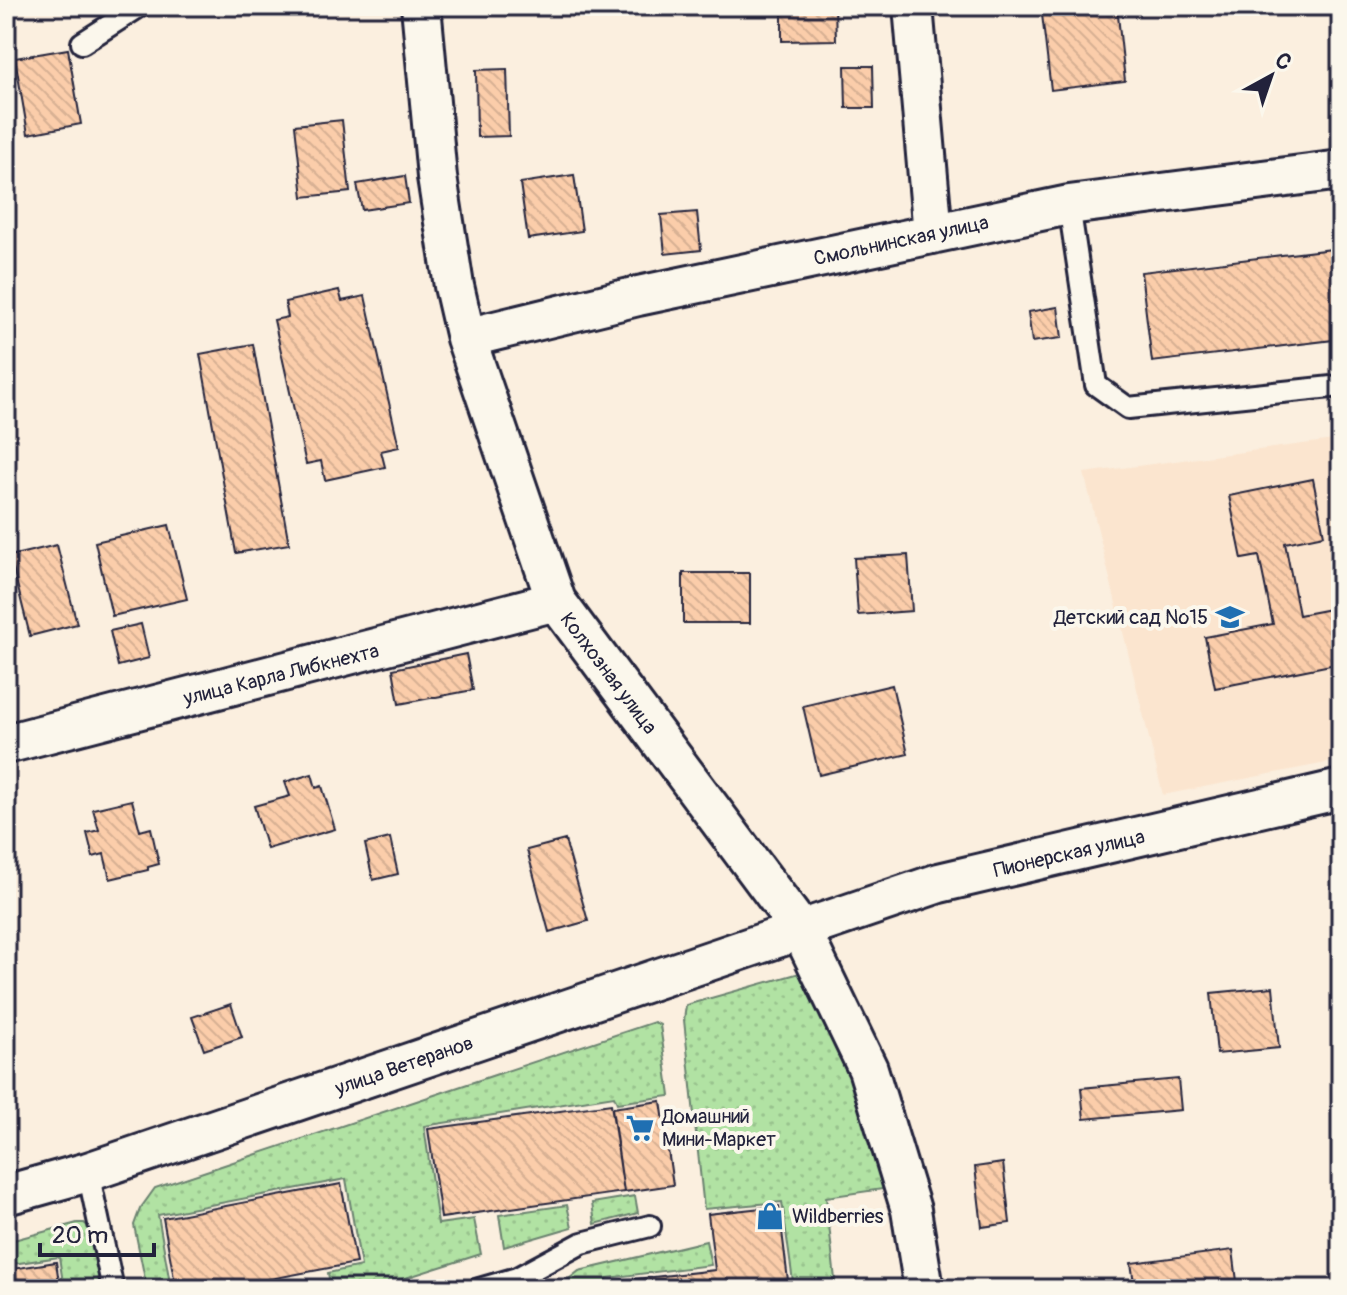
<svg xmlns="http://www.w3.org/2000/svg" width="1347" height="1295" viewBox="0 0 1347 1295" font-family="Pangolin,sans-serif">
	<style>
		.built { fill: #fbe5cf }
		.grass { fill: url(#grass-dots); stroke: #6a826f; stroke-width: 2 }
		.building { fill: url(#building-back-hatch); stroke: #22223b; stroke-width: 2 }
		.lines { fill: none; stroke-linecap: round; stroke-linejoin: round }
		.lane-casing { stroke: #22223b; stroke-width: 26 }
		.street-casing { stroke: #22223b; stroke-width: 44 }
		.lane { stroke: #fbf7ec; stroke-width: 20 }
		.street { stroke: #fbf7ec; stroke-width: 38 }
		.labels { text-anchor: middle; stroke-width: 8; stroke-linejoin: round; paint-order: stroke }
		.street-label { font-size: 20px; fill: #22223b; stroke: #fbf7ec }
		.poi-label { font-size: 20px; fill: #22223b; stroke: #fbf7ec; text-anchor: start }
	</style>
	<defs>
		<pattern id="grass-dots" width="8" height="8" patternUnits="userSpaceOnUse" patternTransform="scale(2)"><rect width="8" height="8" fill="#b1e2a3"/><path d="M2 2h.1M6 6h.1" fill="none" stroke="#98c28d" stroke-width="1.8" stroke-linecap="round"/></pattern>
		<pattern id="building-back-hatch" width="6" height="6" patternUnits="userSpaceOnUse" patternTransform="scale(2)"><rect width="6" height="6" fill="#fbcdaa"/><path d="M-1 5l2 2M0 0l6 6M5-1l2 2" fill="none" stroke="#d7b093"/></pattern>
	</defs>
	<rect width="100%" height="100%" fill="#fbefdf"/>
	<filter id="ink" filterUnits="userSpaceOnUse"><feTurbulence type="fractalNoise" baseFrequency=".0125" numOctaves="2"/><feDisplacementMap in="SourceGraphic" scale="16" xChannelSelector="R" yChannelSelector="G"/><feConvolveMatrix kernelMatrix="1 2 1 2 8 2 1 2 1" color-interpolation-filters="sRGB"/></filter>
	<g filter="url(#ink)">
		<!-- built -->
		<path class="built" d="M1341 439V760L1163 795 1084 473Z"/>
		<!-- grass -->
		<path class="grass" d="M800 973 852 1070 890 1188 826 1197 836 1289H794L782 1202 704 1209 684 1020 686 1005Z
			M654 1022 660 1025 670 1096 617 1103 614 1096 424 1126 438 1224 474 1219 481 1254 371 1289H331L328 1273 361 1266 346 1179 158 1215 171 1289H147L134 1225 140 1209 155 1188Z
			M635 1196 638 1213 595 1224 592 1203Z
			M567 1205 572 1227 504 1247 499 1215Z
			M77 1223H84L90 1228 103 1289H64L59 1257 6 1265V1242Z
			M706 1241 711 1265 607 1278 608 1289H561L560 1286 579 1271Z"/>
		<!-- building -->
		<path class="building" d="M782 6H835L836 40 782 41Z
			M1041 6H1117L1125 81 1051 90Z
			M68 49 81 124 28 134 15 58Z
			M845 66H873L874 108H846Z
			M507 69 509 136 477 137 476 70Z
			M342 120 350 192 303 197 295 125Z
			M574 175 582 231 528 239 520 183Z
			M405 176 409 203 362 210 357 184Z
			M697 212 701 250 665 254 661 215Z
			M1341 248V339L1152 362 1141 272Z
			M339 290 342 301 365 296 399 447 381 451 385 467 325 480 321 461 306 464 274 320 288 317 285 302Z
			M1058 307 1062 338 1032 342 1028 312Z
			M253 344 289 544 236 553 200 354Z
			M1313 479 1324 535 1285 543 1299 615 1341 607V663L1215 688 1205 637 1273 624 1259 556 1242 559 1229 496Z
			M169 525 187 599 112 616 95 542Z
			M57 545 77 624 30 636 10 556Z
			M908 555 912 611 858 615 854 558Z
			M683 573H750V623H683Z
			M141 624 149 658 118 666 110 631Z
			M466 654 473 690 399 704 393 669Z
			M892 685 908 754 819 775 803 706Z
			M312 774 316 788 322 786 335 829 267 849 254 806 290 796 285 782Z
			M132 800 140 831 151 828 159 864 148 867V870L110 879 104 854 93 857 87 833 99 830 93 809Z
			M390 838 398 874 373 880 365 844Z
			M565 840 588 921 549 932 527 850Z
			M1273 987 1279 1048 1217 1054 1211 993Z
			M231 1004 242 1037 204 1050 192 1017Z
			M1178 1079 1181 1110 1084 1119 1081 1088Z
			M661 1101 673 1185 624 1192 612 1108Z
			M611 1104 624 1192 441 1218 428 1129Z
			M1003 1163 1010 1223 982 1227 975 1167Z
			M341 1184 356 1263 217 1289H176L163 1218Z
			M779 1206 789 1289H611L610 1282 715 1270 708 1214Z
			M1233 1250 1238 1289H1135L1131 1263Z
			M56 1262 60 1289H6V1270Z"/>
		<g class="lines">
			<defs>
				<path id="lane" d="M82 43 140 6
					M1069 205 1096 385 1128 408 1341 386
					M88 1172 113 1289
					M479 1289 517 1278 582 1243 650 1226"/>
				<path id="street" d="M421 6 437 177 454 286 466 338 556 601 801 930 868 1069 911 1210 924 1289
					M913 6 933 234
					M466 338 638 296 1069 205 1341 170
					M6 744 556 601
					M6 1195 88 1172 939 883 1341 789"/>
			</defs>
			<!-- lane casing -->
			<use href="#lane" class="lane-casing"/>
			<!-- street casing -->
			<use href="#street" class="street-casing"/>
			<!-- lane -->
			<use href="#lane" class="lane"/>
			<!-- street -->
			<use href="#street" class="street"/>
		</g>
	</g>
	<!-- icons -->
	<defs>
		<symbol id="school-bare" viewBox="-9 -9 18 18"><path d="M0-5L7-2L0 1L-7-2ZM-4 1L0 2.5L4 1V4Q0 6-4 4Z" fill="#1f6fb2" stroke="#fbf7ec" stroke-width="2.5" paint-order="stroke"/></symbol>
		<symbol id="supermarket-bare" viewBox="-9 -9 18 18"><path d="M-6-5.5h2.5l.6 2H6L4.5 2H-2.5L-4.4-4H-6ZM-1.5 3.2a1.3 1.3 0 1 0 .1 0ZM3 3.2a1.3 1.3 0 1 0 .1 0Z" fill="#1f6fb2" stroke="#fbf7ec" stroke-width="2.5" paint-order="stroke"/></symbol>
		<symbol id="shop-bare" viewBox="-9 -9 18 18"><path d="M-5-2.5h2.3a2.7 3.5 0 0 1 5.4 0H5L5.5 6h-11ZM-1.5-2.5h3a1.5 2.3 0 0 0-3 0Z" fill="#1f6fb2" stroke="#fbf7ec" stroke-width="2.5" paint-order="stroke"/></symbol>
	</defs>
	<g fill-rule="evenodd">
		<use href="#school-bare" x="1210" y="597" width="40" height="40"/>
		<use href="#supermarket-bare" x="620" y="1108" width="40" height="40"/>
		<use href="#shop-bare" x="750" y="1196" width="40" height="40"/>
	</g>
	<g class="labels">
		<!-- street labels -->
		<g class="street-label">
			<text transform="translate(901 240) rotate(-12)" y="7">Смольнинская улица</text>
			<text transform="translate(609 673) rotate(53)" y="7">Колхозная улица</text>
			<text transform="translate(281 674) rotate(-14)" y="7">улица Карла Либкнехта</text>
			<text transform="translate(1069 853) rotate(-13)" y="7">Пионерская улица</text>
			<text transform="translate(404 1065) rotate(-19)" y="7">улица Ветеранов</text>
		</g>
		<!-- poi labels -->
		<g class="poi-label">
			<text x="1208" y="624" text-anchor="end">Детский сад №15</text>
			<text x="662" y="1123">Домашний<tspan x="662" dy="23">Мини-Маркет</tspan></text>
			<text x="792" y="1223">Wildberries</text>
		</g>
	</g>
	<!-- margin -->
	<rect width="1347" height="1295" fill="none" stroke="#fbf7ec" stroke-width="32"/>
	<rect x="16" y="16" width="1315" height="1263" fill="none" stroke="#22223b" stroke-width="3" filter="url(#ink)"/>
	<!-- north arrow -->
	<g transform="translate(1271 76) rotate(40)" stroke="#fbf7ec" stroke-width="6" paint-order="stroke">
	<path d="M0-6L14 30L0 20L-14 30Z" fill="#22223b"/>
	<text y="-12" font-size="22" font-weight="bold" text-anchor="middle" fill="#22223b">С</text>
	</g>
	<!-- scale -->
	<path d="M40 1243v12h114v-12" fill="none" stroke="#22223b" stroke-width="4"/>
	<text x="52" y="1243" font-size="24" fill="#22223b" stroke="#fbf7ec" stroke-width="6" paint-order="stroke">20 m</text>
</svg>
